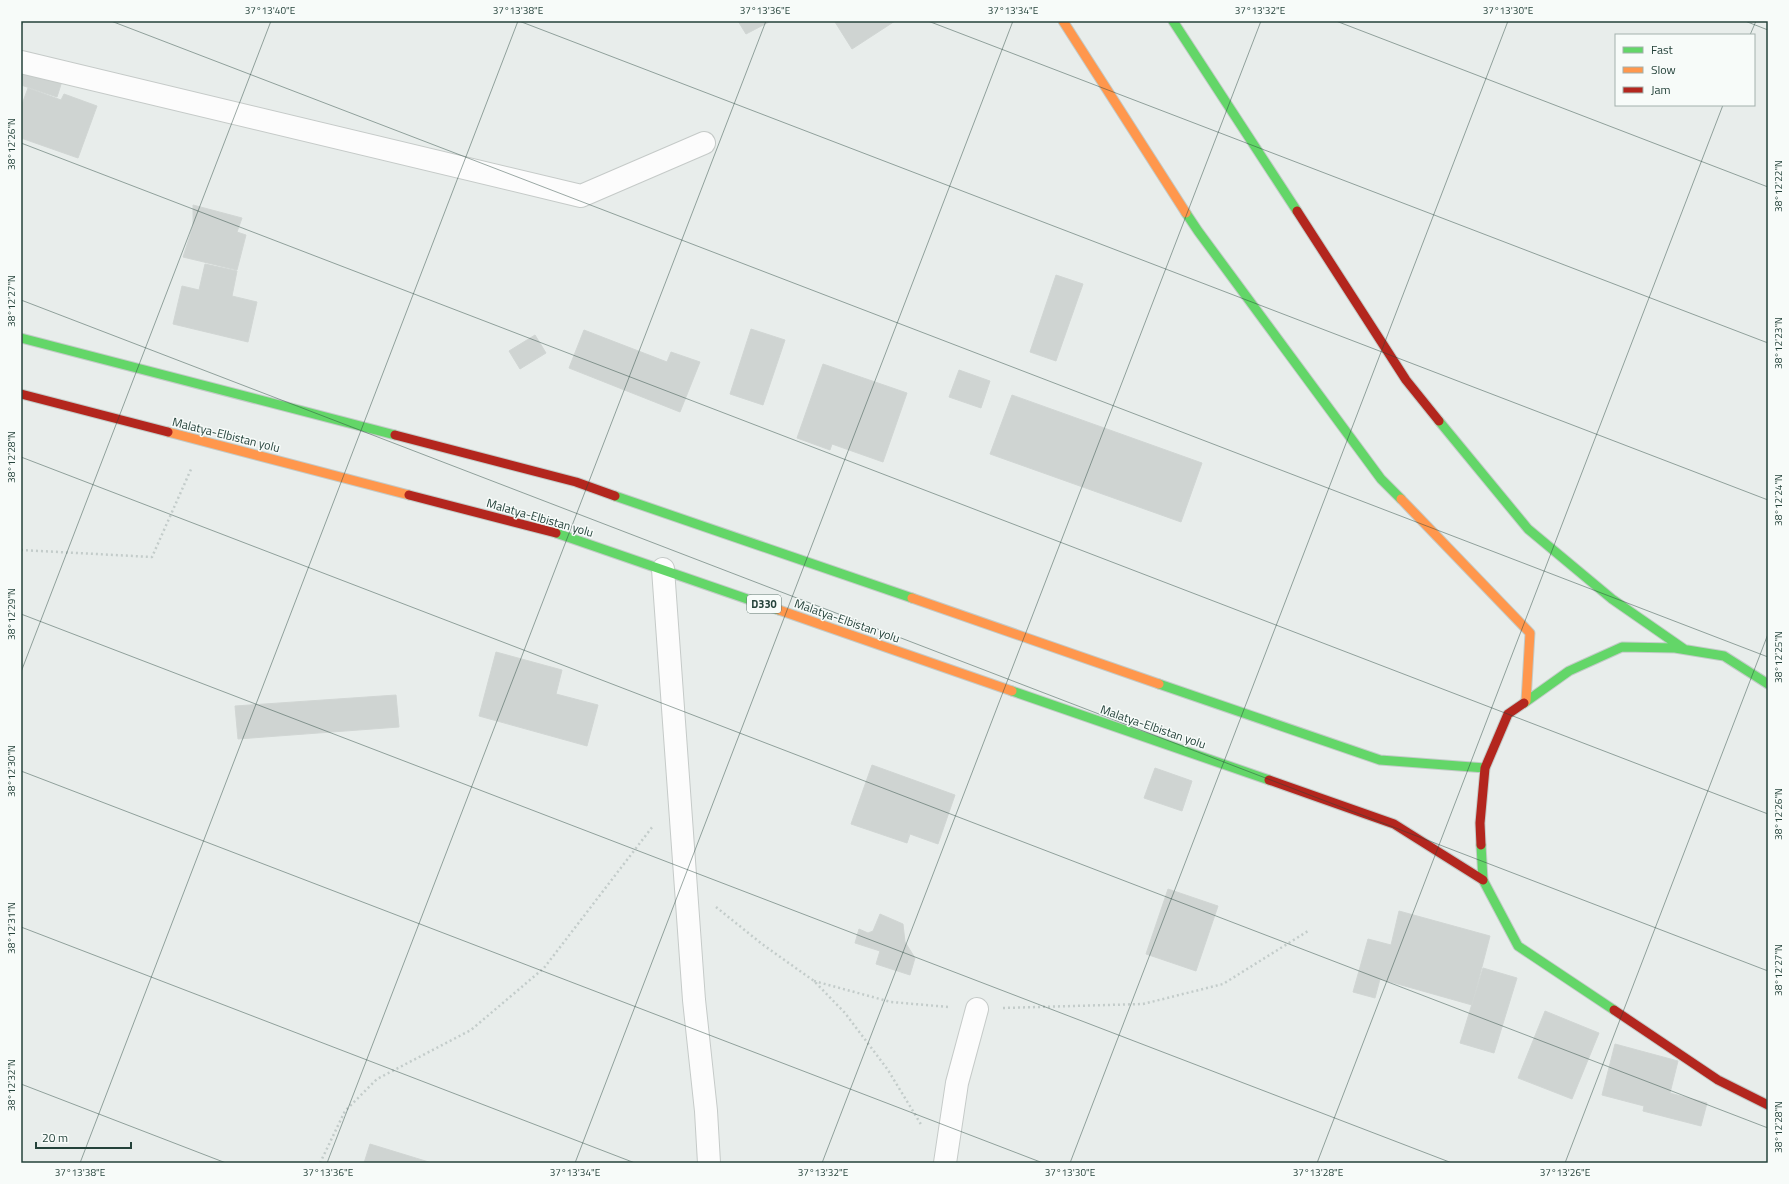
<svg xmlns="http://www.w3.org/2000/svg" width="1789" height="1184" viewBox="0 0 1789 1184" font-family="'Titillium Web',sans-serif">
	<style>
		.building { fill: #cfd4d2; stroke: #d1d6d4 }
		.lines { fill: none; stroke-linecap: round; stroke-linejoin: round }
		.street-casing { stroke: #c5cac8; stroke-width: 24 }
		.fast-casing { stroke: #c3cbc8; stroke-width: 11 }
		.slow-casing { stroke: #c3cbc8; stroke-width: 11 }
		.jam-casing { stroke: #c3cbc8; stroke-width: 11 }
		.path { stroke: #c3ccca; stroke-width: 2.5; stroke-dasharray: 2 3; stroke-linecap: butt }
		.street { stroke: #fcfcfc; stroke-width: 22 }
		.fast { stroke: #63d668; stroke-width: 9 }
		.slow { stroke: #ff974d; stroke-width: 9 }
		.jam { stroke: #b3261e; stroke-width: 9 }
		.ticks { fill: none; stroke: #24423a; stroke-width: 1; stroke-opacity: 0.45 }
		.labels { text-anchor: middle; stroke-width: 3; stroke-linejoin: round; paint-order: stroke }
		.shield { fill: #f7fbf9; stroke: #637a73; stroke-width: 1 }
		.shield-label { font-size: 11px; font-weight: bold; fill: #24423a }
		.street-label { font-size: 12px; fill: #24423a; stroke: #f7fbf9 }
		.neatline { fill: none; stroke: #24423a; stroke-width: 1.5 }
		.ticks-label { font-size: 10px; text-anchor: middle; fill: #24423a }
	</style>
	<rect width="100%" height="100%" fill="#e8edeb"/>
	<!-- building -->
	<path class="building" d="M738 21H771L746 34Z
		M836 21H895L852 49 835 22Z
		M21 64 63 78 57 97 21 85Z
		M28 88 61 100 64 94 97 106 78 158 21 138V107Z
		M193 205 242 218 237 232 246 235 237 270 183 257 193 226Z
		M205 264 237 271 232 296 257 302 248 342 173 324 182 286 199 290Z
		M1056 275 1083 284 1056 361 1030 352Z
		M751 329 785 340 763 405 730 394Z
		M584 330 667 362 671 352 700 362 680 412 569 368Z
		M535 335 546 353 520 369 509 351Z
		M823 364 907 393 883 462 832 444 830 450 797 438Z
		M959 370 990 381 981 408 949 397Z
		M1012 395 1202 463 1181 522 990 454Z
		M496 652 562 670 556 694 598 705 587 746 479 716Z
		M396 695 399 727 238 739 235 706Z
		M872 765 955 795 938 844 910 834 907 843 851 824Z
		M1155 768 1192 781 1182 811 1144 798Z
		M1168 889 1218 906 1196 971 1146 954Z
		M1399 911 1490 936 1472 1005 1380 979 1375 998 1353 992 1368 939 1391 945Z
		M880 914 903 924 905 942 915 958 910 975 876 964 880 951 855 943 859 929 868 933 873 931Z
		M1483 968 1517 978 1494 1053 1460 1043Z
		M1545 1011 1599 1033 1572 1099 1518 1078Z
		M1615 1044 1678 1061 1670 1093 1707 1103 1701 1126 1643 1111 1644 1106 1602 1095Z
		M370 1144 432 1163H364Z"/>
	<g class="lines">
		<defs>
			<path id="street" d="M21 62 581 196 704 143
				M663 569 694 1000 706 1111 709 1163
				M945 1163 957 1083 977 1009"/>
			<path id="fast" d="M1173 21 1297 211
				M1186 213 1198 231 1381 479 1401 499
				M21 338 395 435
				M1439 421 1528 529 1612 599 1684 649
				M615 496 912 598
				M556 533 779 610
				M1159 684 1380 760 1485 768
				M1012 691 1269 780
				M1524 703 1569 671 1622 647 1675 648 1724 656 1768 684
				M1481 845 1483 880 1518 946 1614 1010"/>
			<path id="slow" d="M1063 21 1186 213
				M168 432 409 495
				M1401 499 1530 633 1526 701
				M912 598 1159 684
				M779 610 1012 691"/>
			<path id="jam" d="M1297 211 1406 380 1439 421
				M21 394 168 432
				M395 435 576 482 615 496
				M409 495 556 533
				M1269 780 1394 824 1483 880
				M1481 845 1480 823 1485 768 1508 714 1524 703
				M1614 1010 1718 1080 1768 1105"/>
		</defs>
		<!-- street casing -->
		<use href="#street" class="street-casing"/>
		<!-- fast casing -->
		<use href="#fast" class="fast-casing"/>
		<!-- slow casing -->
		<use href="#slow" class="slow-casing"/>
		<!-- jam casing -->
		<use href="#jam" class="jam-casing"/>
		<!-- path -->
		<path class="path" d="M21 550 152 557 192 467
			M716 907 762 944 814 981 845 1013 888 1070 922 1126
			M814 981 891 1002 949 1007
			M1003 1008 1143 1004 1223 984 1308 931
			M320 1163 345 1111 377 1079 471 1030 544 968 653 826"/>
		<!-- street -->
		<use href="#street" class="street"/>
		<!-- fast -->
		<use href="#fast" class="fast"/>
		<!-- slow -->
		<use href="#slow" class="slow"/>
		<!-- jam -->
		<use href="#jam" class="jam"/>
	</g>
	<!-- ticks -->
	<path class="ticks" d="M111 21 1768 657M519 21 1768 500M928 21 1768 343M1336 21 1768 187M1745 21 1768 30M21 27 23 21M1750 35 1756 21M21 143 1768 814M21 300 1768 971M21 457 1768 1128M21 614 1452 1163M21 672 271 21M21 771 1043 1163M21 927 635 1163M21 1084 226 1163M80 1163 518 21M327 1163 766 21M575 1163 1013 21M822 1163 1261 21M1070 1163 1508 21M1317 1163 1723 105M1565 1163 1768 634"/>
	<g class="labels">
		<!-- shield labels -->
		<rect class="shield" x="747" y="595" width="34" height="18" rx="3"/>
		<g class="shield-label">
			<text x="764" y="608">D330</text>
		</g>
		<!-- street labels -->
		<g class="street-label">
			<text transform="translate(226 435) rotate(14)" y="4">Malatya-Elbistan yolu</text>
			<text transform="translate(540 518) rotate(16)" y="4">Malatya-Elbistan yolu</text>
			<text transform="translate(847 621) rotate(19)" y="4">Malatya-Elbistan yolu</text>
			<text transform="translate(1153 727) rotate(19)" y="4">Malatya-Elbistan yolu</text>
		</g>
	</g>
	<!-- border -->
	<rect width="1789" height="1184" fill="none" stroke="#f7fbf9" stroke-width="44"/>
	<!-- legend -->
	<rect x="1615" y="34" width="140" height="72" fill="#f7fbf9" stroke="#a3b1ad"/>
	<rect x="1623" y="47" width="20" height="6" fill="#63d668" stroke="#a3b1ad"/>
	<text x="1651" y="54" font-size="12" fill="#24423a">Fast</text>
	<rect x="1623" y="67" width="20" height="6" fill="#ff974d" stroke="#a3b1ad"/>
	<text x="1651" y="74" font-size="12" fill="#24423a">Slow</text>
	<rect x="1623" y="87" width="20" height="6" fill="#b3261e" stroke="#a3b1ad"/>
	<text x="1651" y="94" font-size="12" fill="#24423a">Jam</text>
	<!-- scale -->
	<path d="M36 1142v6h95v-6" fill="none" stroke="#24423a" stroke-width="2"/>
	<text x="42" y="1142" font-size="12" fill="#24423a" stroke="#f7fbf9" stroke-width="3" paint-order="stroke">20 m</text>
	<rect x="22" y="22" width="1745" height="1140" class="neatline"/>
	<g class="ticks-label">
		<text x="270" y="14">37°13'40"E</text>
		<text x="518" y="14">37°13'38"E</text>
		<text x="765" y="14">37°13'36"E</text>
		<text x="1013" y="14">37°13'34"E</text>
		<text x="1260" y="14">37°13'32"E</text>
		<text x="1508" y="14">37°13'30"E</text>
		<text transform="translate(11 144) rotate(-90)" y="4">38°12'26"N</text>
		<text transform="translate(1778 186) rotate(-90)" y="4">38°12'22"N</text>
		<text transform="translate(11 301) rotate(-90)" y="4">38°12'27"N</text>
		<text transform="translate(1778 343) rotate(-90)" y="4">38°12'23"N</text>
		<text transform="translate(11 457) rotate(-90)" y="4">38°12'28"N</text>
		<text transform="translate(1778 500) rotate(-90)" y="4">38°12'24"N</text>
		<text transform="translate(11 614) rotate(-90)" y="4">38°12'29"N</text>
		<text transform="translate(1778 657) rotate(-90)" y="4">38°12'25"N</text>
		<text transform="translate(11 771) rotate(-90)" y="4">38°12'30"N</text>
		<text transform="translate(1778 814) rotate(-90)" y="4">38°12'26"N</text>
		<text transform="translate(11 928) rotate(-90)" y="4">38°12'31"N</text>
		<text transform="translate(1778 970) rotate(-90)" y="4">38°12'27"N</text>
		<text transform="translate(11 1085) rotate(-90)" y="4">38°12'32"N</text>
		<text transform="translate(1778 1127) rotate(-90)" y="4">38°12'28"N</text>
		<text x="80" y="1176">37°13'38"E</text>
		<text x="328" y="1176">37°13'36"E</text>
		<text x="575" y="1176">37°13'34"E</text>
		<text x="823" y="1176">37°13'32"E</text>
		<text x="1070" y="1176">37°13'30"E</text>
		<text x="1318" y="1176">37°13'28"E</text>
		<text x="1565" y="1176">37°13'26"E</text>
	</g>
</svg>
